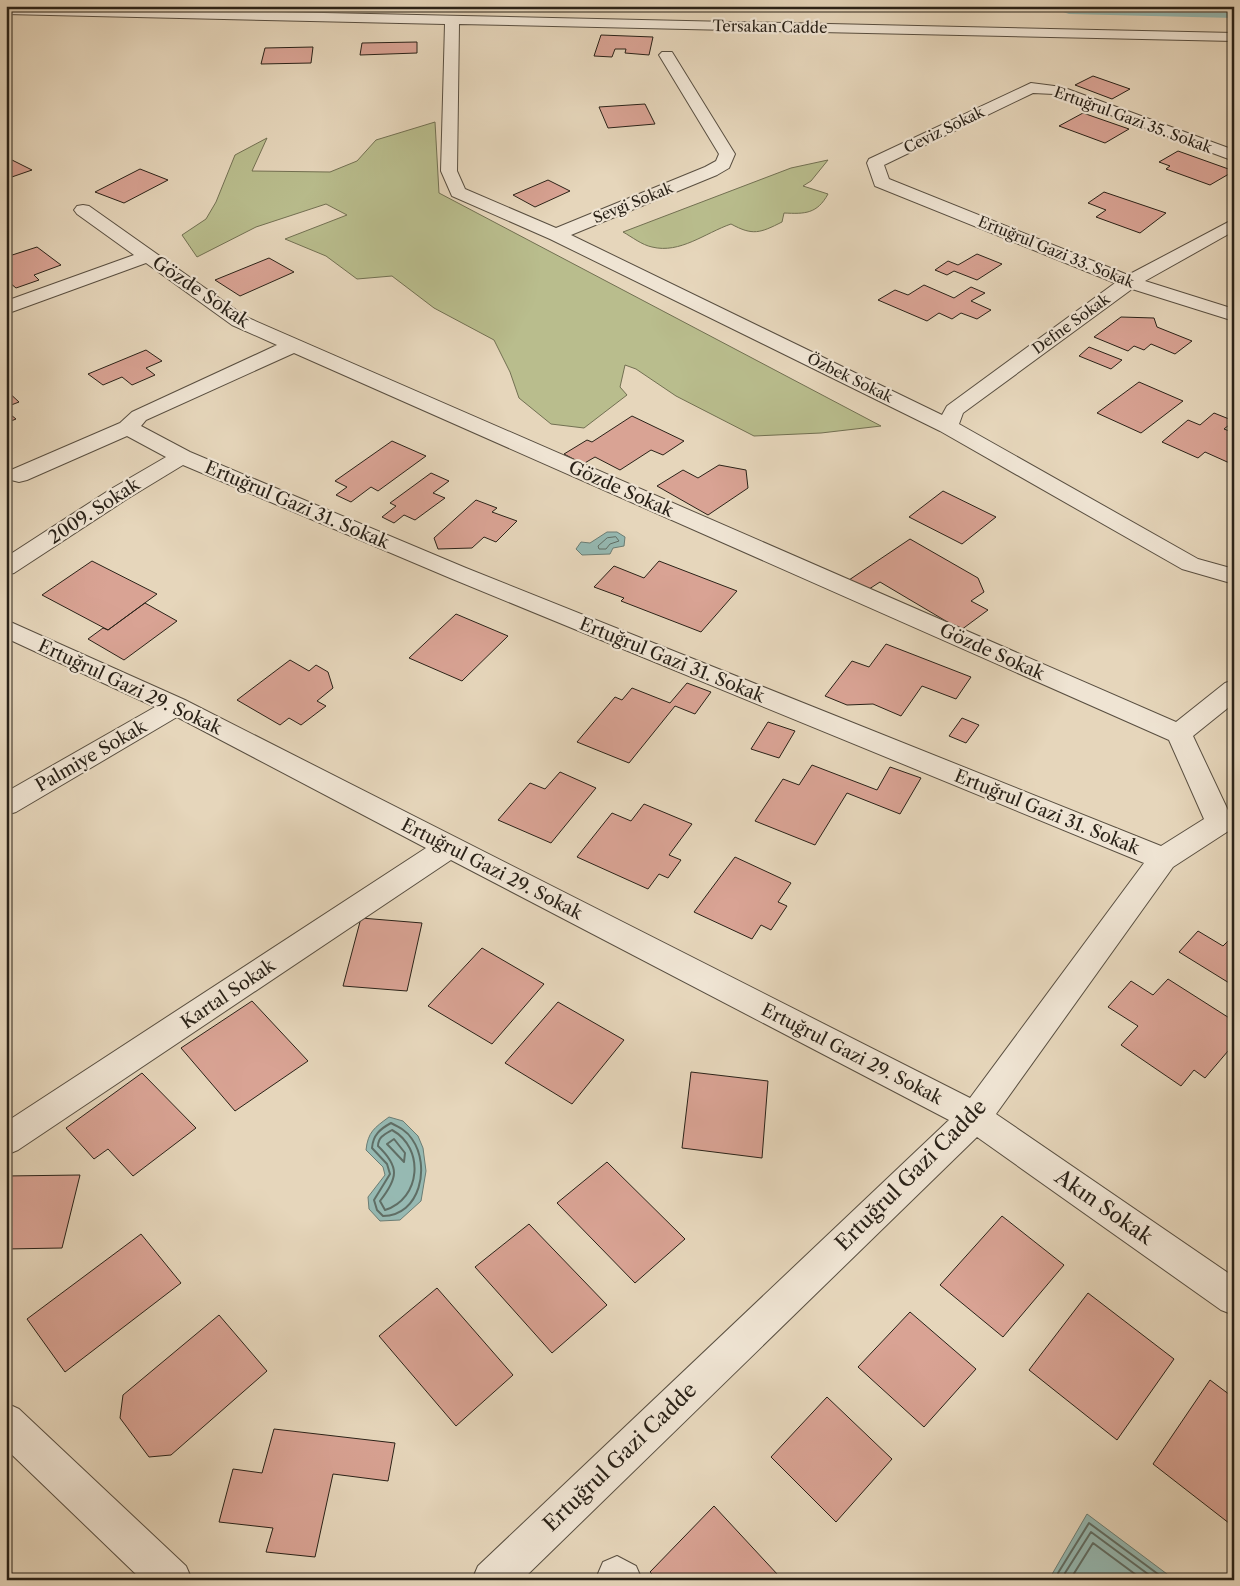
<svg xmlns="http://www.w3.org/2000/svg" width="1240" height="1586" viewBox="0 0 1240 1586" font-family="'Libre Caslon Text',serif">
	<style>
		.green { fill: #b9bd8d; stroke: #727052 }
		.water { fill: #96b9b2; stroke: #6b7d74 }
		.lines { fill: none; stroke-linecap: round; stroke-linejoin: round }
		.shore-far1 { stroke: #606e65; stroke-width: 1 }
		.shore { stroke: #606e65; stroke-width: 2 }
		.canal { fill: #96b9b2; fill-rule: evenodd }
		.building { fill: #d9a394; stroke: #2a2218 }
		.minor-casing { stroke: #594f41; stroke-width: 2 }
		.minor { fill: #efe4d3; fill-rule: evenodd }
		.labels { text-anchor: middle; stroke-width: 4.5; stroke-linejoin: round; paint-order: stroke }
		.far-street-label { font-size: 15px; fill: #2a2218; stroke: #efe4d3 }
		.street-label { font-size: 18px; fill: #2a2218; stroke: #efe4d3 }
		.near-street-label { font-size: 21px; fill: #2a2218; stroke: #efe4d3 }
	</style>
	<rect width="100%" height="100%" fill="#e6d6bb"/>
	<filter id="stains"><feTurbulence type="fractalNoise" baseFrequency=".004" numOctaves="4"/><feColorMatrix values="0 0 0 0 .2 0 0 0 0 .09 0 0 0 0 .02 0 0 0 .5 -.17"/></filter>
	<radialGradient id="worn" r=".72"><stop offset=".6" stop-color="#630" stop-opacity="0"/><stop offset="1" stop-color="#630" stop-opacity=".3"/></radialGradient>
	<!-- green -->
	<path class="green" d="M435 122 439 193 881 426 821 433 754 436 676 396 636 369 625 365 620 387 627 395 584 428 551 424 519 398 510 372 494 340 434 308 392 276 357 279 326 256 285 239 347 215 326 204 256 227 197 257 182 235 206 219 216 202 235 155 267 138 252 171 330 172 357 161 376 140Z
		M828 160 811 181 803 186 828 194C817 214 805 214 784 213L782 222C760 233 753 236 731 224 705 233 680 254 652 247 642 245 632 237 623 232L791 168Z"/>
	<!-- water -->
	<path class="water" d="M607 532H617L625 537 624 546 613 548 610 554 582 555 576 549 581 542 590 543Z
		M389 1117 403 1121 418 1136 423 1148 426 1171 421 1201 400 1220 380 1221 369 1209 368 1197 385 1175 383 1167 366 1150C368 1132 374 1128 389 1117Z
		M1087 1514 1175 1580H1056L1051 1576Z"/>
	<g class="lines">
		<!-- shore-far1 -->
		<path class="shore-far1" d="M616 537 619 541 610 544 606 549H599L598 546 607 538Z"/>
		<!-- shore -->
		<path class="shore" d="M391 1123C399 1127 407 1131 412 1139 431 1166 420 1216 383 1216L377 1210 374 1200 390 1174 387 1164 372 1148C373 1135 380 1129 391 1123Z
			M392 1130C425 1148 421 1199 385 1210L380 1201C398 1178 400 1167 378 1146 378 1137 385 1134 392 1130Z
			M394 1139 405 1153 404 1162 387 1144Z
			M1059 1580 1058 1573 1089 1523 1166 1580
			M1065 1580V1573L1091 1532 1156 1580
			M1073 1580V1575L1093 1543 1143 1580"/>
		<!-- canal -->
		<path class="canal" d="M1057 6H1234V18L1069 14 1060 11Z"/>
	</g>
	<!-- building -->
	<path class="building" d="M601 35 653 37 649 55 625 53 626 49H615L612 57 594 56Z
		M417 42V53L360 55 362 43Z
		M313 47 311 63 261 64 265 48Z
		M1093 76 1130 89 1112 99 1075 85Z
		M645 104 655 124 608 128 599 107Z
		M1083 113 1129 129 1105 143 1059 126Z
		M1178 151 1234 171 1210 185 1166 169 1170 166 1159 162Z
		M6 157 32 170 6 179Z
		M140 169 168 180 124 203 95 192Z
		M548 180 570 191 535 207 513 195Z
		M1104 192 1166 213 1140 233 1096 217 1106 210 1088 203Z
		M37 247 61 265 34 275 39 280 16 288 10 283 6 284V257Z
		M977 254 1002 264 977 280 954 271 947 275 935 270 948 261 958 265Z
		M269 258 294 272 240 296 215 280Z
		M924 285 954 298 971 287 985 293 971 301 991 310 977 319 961 313 952 319 939 313 927 321 878 300 895 290 908 295Z
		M1121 317 1154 318 1157 327 1192 341 1175 354 1151 344 1144 350 1134 346 1128 351 1094 337Z
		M1089 347 1122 360 1111 369 1079 356Z
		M146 350 162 361 146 368 155 375 132 385 122 377 103 385 88 374Z
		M1139 382 1183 401 1141 433 1097 413Z
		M6 390 19 402 6 407Z
		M6 411 16 419 6 423Z
		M1214 413 1234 421 1224 429 1234 433V465L1205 452 1198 458 1162 442 1188 420 1200 425Z
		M632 416 684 441 663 455 651 450 620 470 595 457 583 464 564 454 587 440 592 442Z
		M392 441 426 456 378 491 371 487 351 502 336 495 347 487 335 481Z
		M719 465 746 470 748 488 708 515 657 486 683 470 698 478Z
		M431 473 449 481 433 493 445 498 415 520 404 515 394 523 382 517 396 506 390 503Z
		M943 491 996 517 962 544 909 517Z
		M476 500 497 508 492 512 517 521 496 542 484 537 472 548 438 549 434 538Z
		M910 539 978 578 984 592 971 601 988 610 961 630 880 582 866 591 849 580Z
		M92 561 157 594 108 630 42 595Z
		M659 561 737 591 701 632 621 601 624 598 594 587 614 566 644 578Z
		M145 603 177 621 124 660 88 639 103 628 108 630Z
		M456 614 508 636 462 681 409 658Z
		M886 644 971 677 956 699 922 686 901 716 873 704 847 705 825 696 852 661 869 667Z
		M290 660 309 671 316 665 328 672 333 688 317 701 326 706 301 725 289 718 280 725 237 700Z
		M687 683 711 692 695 714 675 706 629 763 577 742 615 697 622 700 632 688 670 703Z
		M962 718 979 725 966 743 949 736Z
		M768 722 795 731 779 758 751 749Z
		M812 765 877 790 890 767 921 778 900 814 847 793 815 845 755 821 783 779 799 785Z
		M560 772 596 788 551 843 498 820 530 783 545 789Z
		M644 804 692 824 669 855 681 860 668 878 659 874 648 889 577 857 612 813 631 821Z
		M735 857 791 883 778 902 787 906 771 930 761 925 752 939 694 912Z
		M361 918 422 923 407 991 343 986Z
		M1198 931 1223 946 1234 935V986L1179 952Z
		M482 948 544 984 492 1044 428 1006Z
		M1168 979 1234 1021V1044L1205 1078 1194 1070 1181 1086 1121 1045 1138 1026 1108 1007 1131 981 1153 995Z
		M252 1001 308 1061 235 1111 181 1048Z
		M558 1002 624 1040 572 1104 505 1063Z
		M691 1072 768 1081 762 1158 682 1148Z
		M142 1073 196 1128 133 1176 108 1149 94 1159 66 1128Z
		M607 1162 685 1239 635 1283 557 1203Z
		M80 1175 62 1248 6 1249V1176Z
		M1002 1216 1064 1265 1003 1337 940 1285Z
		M529 1224 607 1305 552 1353 475 1267Z
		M141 1234 181 1283 65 1372 27 1319Z
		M437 1288 513 1375 456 1426 379 1336Z
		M1088 1293 1174 1359 1117 1440 1029 1370Z
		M910 1312 976 1369 924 1427 858 1367Z
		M219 1315 267 1371 171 1455 149 1457 120 1418 123 1395Z
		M1210 1380 1234 1398V1527L1153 1464Z
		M827 1397 892 1459 836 1522 771 1457Z
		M274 1429 395 1443 388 1481 333 1474 315 1557 266 1552 273 1528 219 1522 233 1469 262 1473Z
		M714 1506 778 1575 773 1580H658L650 1572Z"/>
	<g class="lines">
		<defs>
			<path id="minor" d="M6 6 1234 33V41L459 24 457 171 465 189 556 228 705 167 716 161 719 154 659 55 662 52H672L735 154 729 168 717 175 571 235 942 415 947 406 1115 283 875 186 867 163 869 159 1031 83 1062 87 1234 150V161L1054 94 1033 93 884 165 889 179 1128 275 1234 219V231L1145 281 1234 309V321L1132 289 963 413 959 424 1198 559 1234 569V584L1182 569 940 431 550 239 452 196 441 171 445 24 6 14Z
				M83 205 89 206 246 317 1176 722 1225 683 1234 680V703L1193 736 1234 823 1230 830 1173 867 996 1114 1234 1277V1315L1221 1310 977 1137 522 1580H472L478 1566 949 1120 451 860 18 1150 6 1155V1122L426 848 177 717 16 812 6 815V792L155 707 6 638V620L185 700 970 1098 1144 863 450 578 183 465 127 499 14 573 6 575V557L111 489 166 457 127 436 27 480 19 482 11 480 8 475 11 470 120 423 132 412 277 345 232 325 146 263 6 314V301L134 255 77 214 74 210 77 206ZM294 353 1169 740 1204 819 1161 846 466 568 190 452 141 426 146 420Z
				M6 1403 19 1409 186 1566 192 1580H142L6 1449Z
				M617 1556 636 1566 642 1580H598L597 1576 603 1562Z"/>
		</defs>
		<!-- minor casing -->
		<use href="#minor" class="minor-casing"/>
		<!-- minor -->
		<use href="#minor" class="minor"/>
	</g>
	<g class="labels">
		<!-- far-street labels -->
		<g class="far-street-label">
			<text transform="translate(770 27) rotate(1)" y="5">Tersakan Cadde</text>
			<text transform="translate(1133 120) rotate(20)" y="5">Ertuğrul Gazi 35. Sokak</text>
			<text transform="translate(944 130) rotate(-26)" y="5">Ceviz Sokak</text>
			<text transform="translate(633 203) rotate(-22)" y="5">Sevgi Sokak</text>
			<text transform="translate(1056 252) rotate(22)" y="5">Ertuğrul Gazi 33. Sokak</text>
			<text transform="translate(1071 324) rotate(-36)" y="5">Defne Sokak</text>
			<text transform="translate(850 378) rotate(26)" y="5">Özbek Sokak</text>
		</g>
		<!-- street labels -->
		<g class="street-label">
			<text transform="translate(201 292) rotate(34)" y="6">Gözde Sokak</text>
			<text transform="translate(621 489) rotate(24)" y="6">Gözde Sokak</text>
			<text transform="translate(297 505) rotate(23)" y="6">Ertuğrul Gazi 31. Sokak</text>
			<text transform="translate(94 511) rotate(-33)" y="6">2009. Sokak</text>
			<text transform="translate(992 652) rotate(24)" y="6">Gözde Sokak</text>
			<text transform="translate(672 660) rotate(22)" y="6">Ertuğrul Gazi 31. Sokak</text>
			<text transform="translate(130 687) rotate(25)" y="6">Ertuğrul Gazi 29. Sokak</text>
			<text transform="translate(91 756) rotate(-30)" y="6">Palmiye Sokak</text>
			<text transform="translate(1047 812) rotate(22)" y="6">Ertuğrul Gazi 31. Sokak</text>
			<text transform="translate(492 869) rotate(27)" y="6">Ertuğrul Gazi 29. Sokak</text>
			<text transform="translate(228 994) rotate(-34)" y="6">Kartal Sokak</text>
			<text transform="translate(852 1054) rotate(27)" y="6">Ertuğrul Gazi 29. Sokak</text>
		</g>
		<!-- near-street labels -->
		<g class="near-street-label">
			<text transform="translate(911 1175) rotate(-45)" y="7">Ertuğrul Gazi Cadde</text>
			<text transform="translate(1104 1207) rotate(35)" y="7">Akın Sokak</text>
			<text transform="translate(620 1457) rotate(-44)" y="7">Ertuğrul Gazi Cadde</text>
		</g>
	</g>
	<!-- margin -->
	<rect width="1240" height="1586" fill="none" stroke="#e6d6bb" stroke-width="25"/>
	<rect x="8" y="8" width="1225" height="1571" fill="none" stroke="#2a2218" stroke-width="2.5"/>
	<rect x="12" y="12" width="1215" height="1561" fill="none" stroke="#2a2218"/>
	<rect width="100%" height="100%" filter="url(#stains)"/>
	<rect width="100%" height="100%" fill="url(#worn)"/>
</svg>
